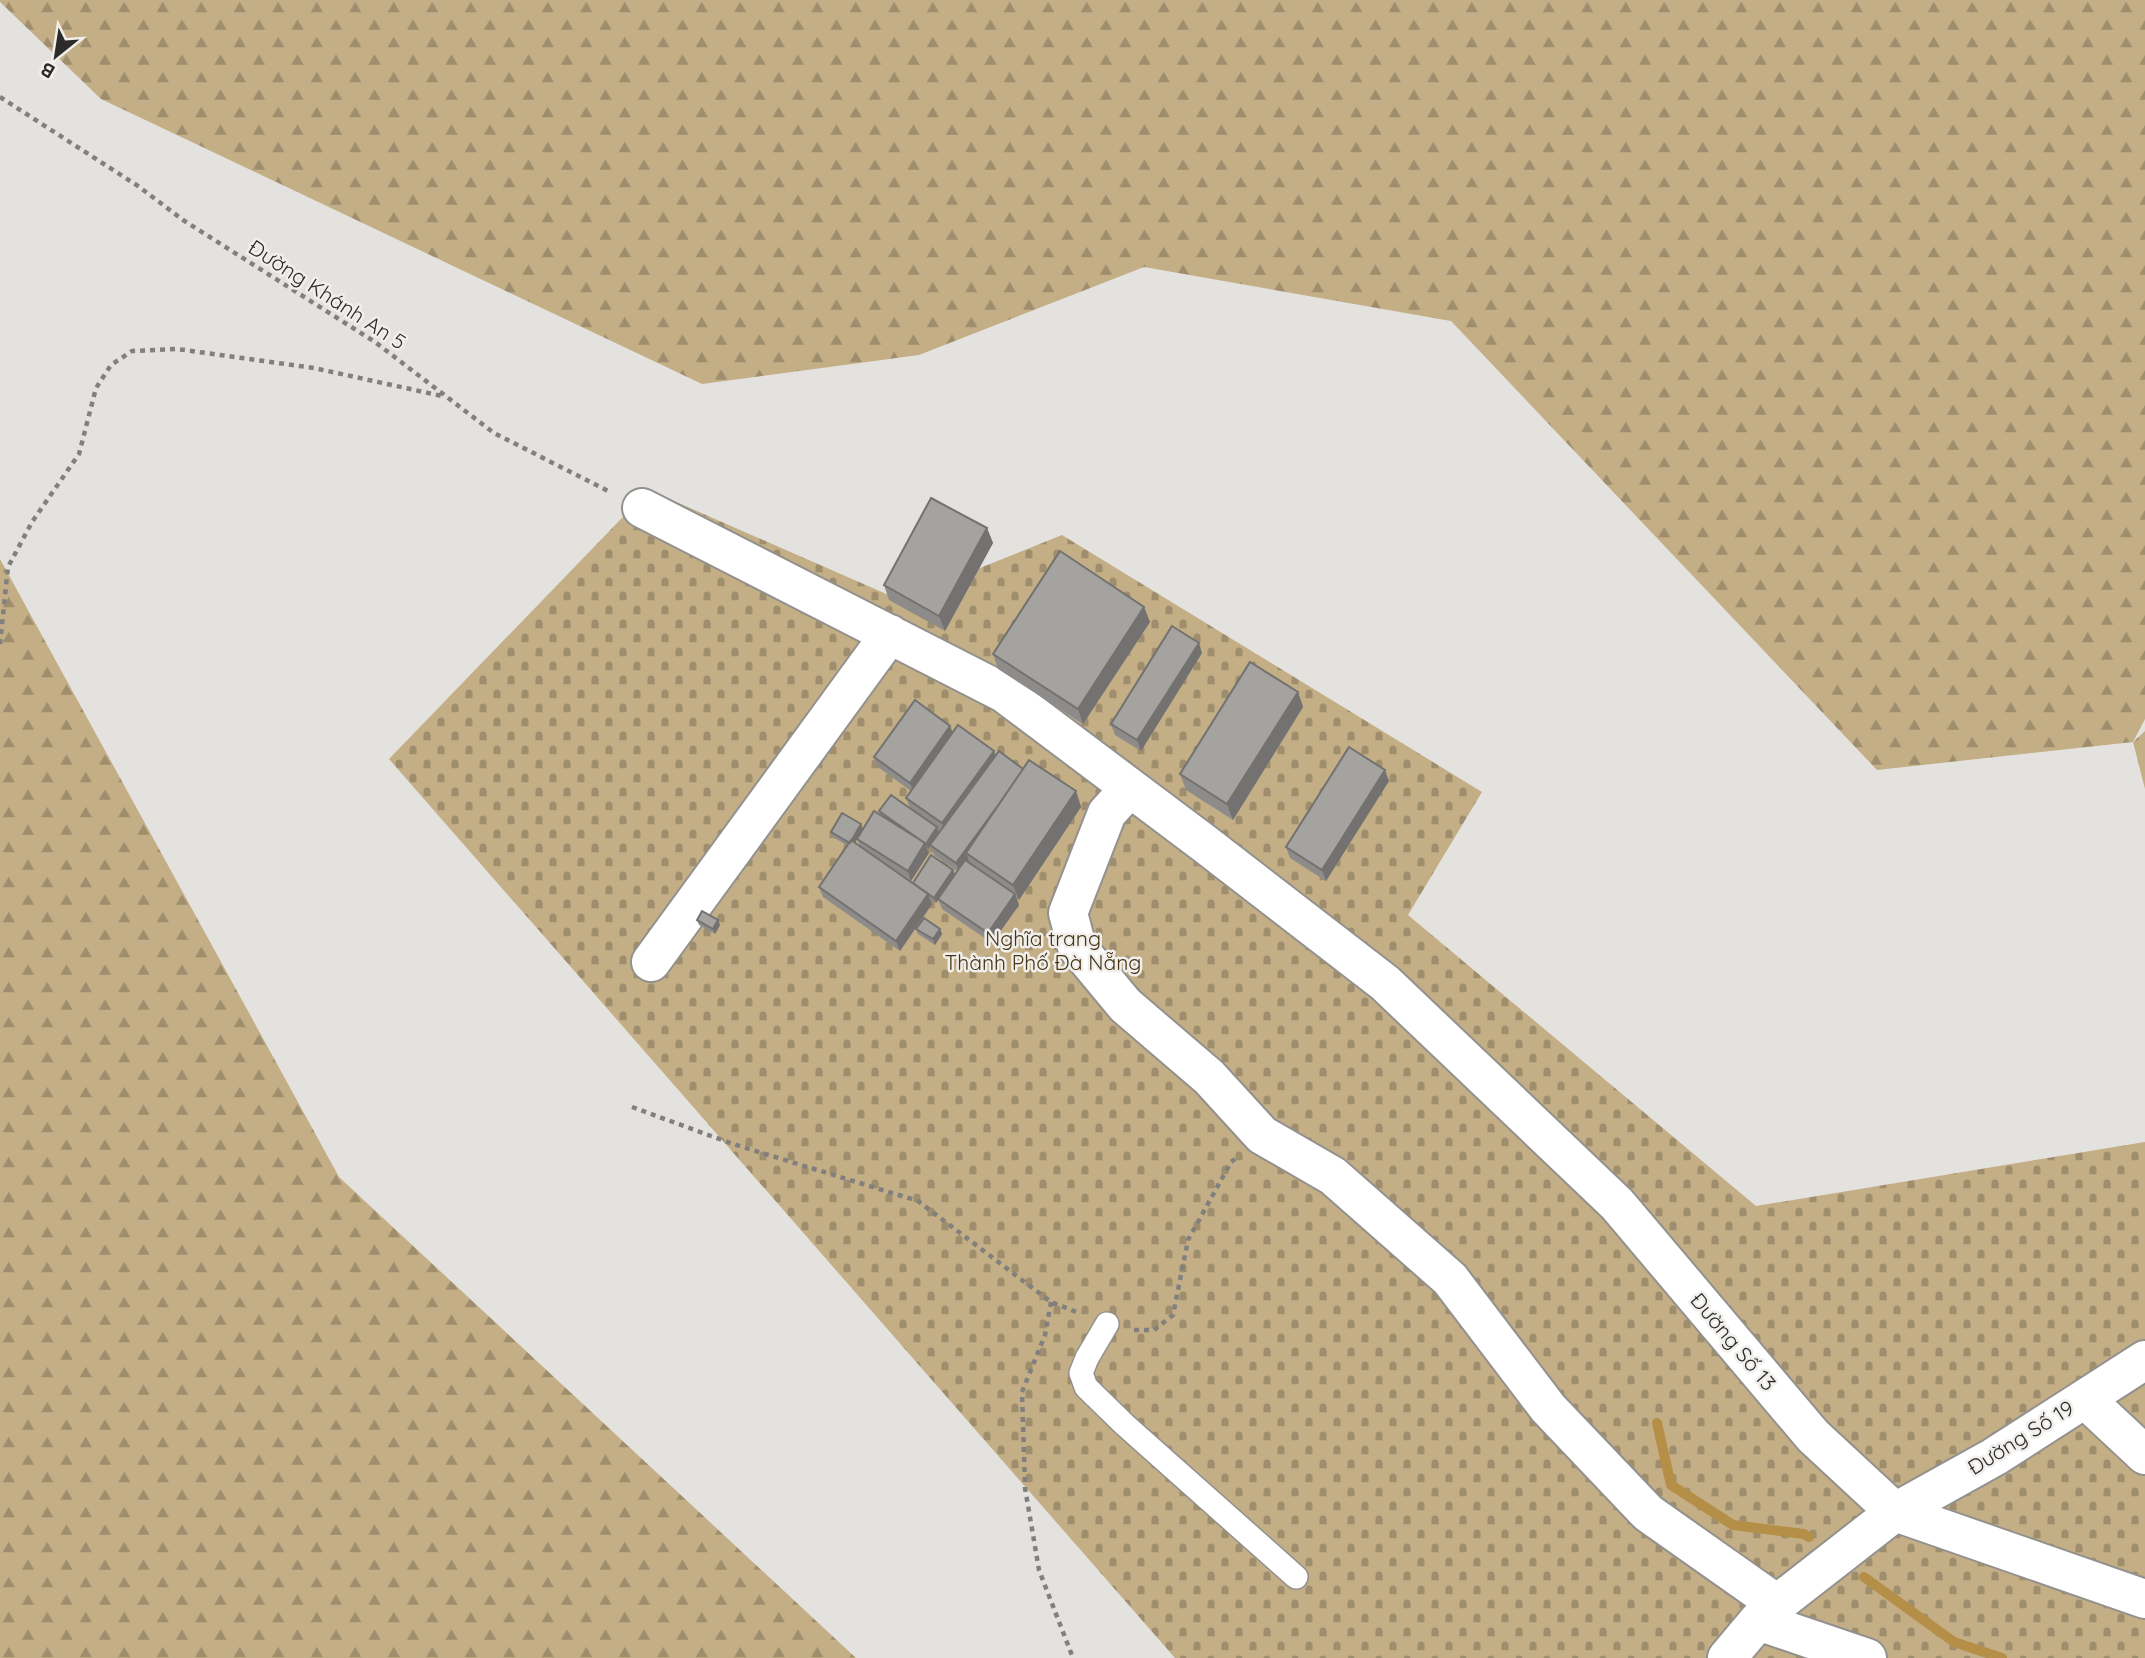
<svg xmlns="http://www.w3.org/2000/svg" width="2145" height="1658" viewBox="0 0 2145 1658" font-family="Quicksand,sans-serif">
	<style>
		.forest { fill: url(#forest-firs) }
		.cemetery { fill: url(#cemetery-stones) }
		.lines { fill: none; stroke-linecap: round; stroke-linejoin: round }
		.stream { stroke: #b58f47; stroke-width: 10 }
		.lane-casing { stroke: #93918e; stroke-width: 26 }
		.street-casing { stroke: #93918e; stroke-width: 42 }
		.path { stroke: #82807e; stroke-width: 4.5; stroke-dasharray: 5 5; stroke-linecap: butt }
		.lane { stroke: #fff; stroke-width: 23 }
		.street { stroke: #fff; stroke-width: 38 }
		.wall { fill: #8d8c8a; fill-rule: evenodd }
		.shaded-wall { fill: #737270 }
		.building { fill: #a4a3a0; stroke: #737270; stroke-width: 2 }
		.labels { text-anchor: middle; stroke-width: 5; stroke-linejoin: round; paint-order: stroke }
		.street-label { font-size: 21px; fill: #2c2b2a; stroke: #f1efec }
		.park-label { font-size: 21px; fill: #463515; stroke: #f1efec }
	</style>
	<defs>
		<pattern id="forest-firs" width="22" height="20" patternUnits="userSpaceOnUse" patternTransform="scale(1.75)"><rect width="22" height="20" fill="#c4ae85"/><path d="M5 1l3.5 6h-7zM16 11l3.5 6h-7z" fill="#9f8e6d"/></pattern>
		<pattern id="cemetery-stones" width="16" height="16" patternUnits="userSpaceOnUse" patternTransform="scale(1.75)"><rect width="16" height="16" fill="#c4ae85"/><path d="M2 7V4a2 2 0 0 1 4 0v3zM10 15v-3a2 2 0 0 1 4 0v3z" fill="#9f8e6d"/></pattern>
	</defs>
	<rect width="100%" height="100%" fill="#e4e2df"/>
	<!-- forest -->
	<path class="forest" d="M0 0H2145V719L2133 742 1877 770 1451 321 1144 267 919 355 702 384 101 99 0 2Z
		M0 559 339 1177 856 1658H0Z"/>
	<!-- cemetery -->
	<path class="cemetery" d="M649 490 900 600 1062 535 1482 792 1408 915 1756 1206 2145 1142V1658H1175L389 759Z
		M2145 731V789L2133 742Z"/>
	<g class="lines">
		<!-- stream -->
		<path class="stream" d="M1657 1423 1671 1485 1733 1525 1804 1534 1809 1537
			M1864 1577 1954 1642 2002 1658"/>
		<defs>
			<path id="lane" d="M1107 1324 1087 1358 1081 1373 1086 1387 1125 1425 1296 1577"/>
			<path id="street" d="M642 508 1004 693 1205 844 1385 983 1617 1204 1813 1436 1895 1512 2145 1599
				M1130 788 1107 813 1068 913 1077 947 1125 1005 1209 1077 1262 1135 1333 1176 1450 1279 1548 1408 1648 1513 1777 1604
				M651 962 890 634
				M2085 1399 2145 1455
				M1758 1621 1867 1658
				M1727 1658 1758 1621 1777 1604 1895 1512 1994 1457 2145 1360"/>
		</defs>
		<!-- lane casing -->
		<use href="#lane" class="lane-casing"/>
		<!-- street casing -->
		<use href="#street" class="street-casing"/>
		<!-- path -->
		<path class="path" d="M0 97 138 186 183 220 375 342 494 433 610 492
			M0 644 8 567 32 522 79 454 96 388 111 365 132 351 177 349 314 368 442 396
			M632 1107 733 1144 918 1201 1051 1302 1079 1313
			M1051 1302 1045 1335 1022 1392 1025 1488 1039 1570 1073 1658
			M1134 1330H1154L1173 1315 1188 1240 1231 1162 1235 1159"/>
		<!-- lane -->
		<use href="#lane" class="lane"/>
		<!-- street -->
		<use href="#street" class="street"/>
	</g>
	<!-- wall -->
	<path class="wall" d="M987 528 993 543 945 631 889 600 884 585Z
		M1144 607 1150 622 1083 724 998 669 993 654Z
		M1202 653 1141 751 1115 735 1111 724Z
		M1298 692 1303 707 1233 820 1186 790 1180 774Z
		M953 732 1023 769 1076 791 1081 807 1019 900 1016 898 1019 905 992 943 942 909 938 899 936 903 930 899 932 904 900 951 823 897 819 887 848 846 833 837 831 832 863 829 855 843 860 846 857 839 881 815 879 811 910 808 906 798 911 791 878 767 874 757ZM930 845 934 855 957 871 955 875 953 870 913 883 897 872 911 881 929 853 927 848Z
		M1389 781 1326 881 1290 858 1286 847Z
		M697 920 720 925 715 934 699 925Z
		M916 929H940L942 934 935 945 918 934Z"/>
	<!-- shaded-wall -->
	<path class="shaded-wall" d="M987 528 993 543 945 631 939 616Z
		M1144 607 1150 622 1083 724 1078 709Z
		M1199 643 1202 653 1141 751 1137 740Z
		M1298 692 1303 707 1233 820 1227 804Z
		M950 726 954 736 914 793 910 783Z
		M994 751 998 761 946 834 942 823Z
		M1024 770 966 853 969 861 960 874 956 863Z
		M1385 770 1389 781 1326 881 1322 870Z
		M1076 791 1081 807 1019 900 1013 885Z
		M861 824 863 829 852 848 850 843Z
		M937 827 939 833 928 849 926 844Z
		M925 843 929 853 911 881 908 871Z
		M953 870 955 875 936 903 934 898Z
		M928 894 932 904 900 951 896 941Z
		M1015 894 1019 905 992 943 988 933Z
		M718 920 720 925 715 934 713 929Z
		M940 929 942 934 935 945 933 939Z"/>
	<!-- building -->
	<path class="building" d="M931 498 987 528 939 616 884 585Z
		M1060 551 1144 607 1078 709 993 654Z
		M1172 626 1199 643 1137 740 1111 724Z
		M1250 662 1298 692 1227 804 1180 774Z
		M915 700 950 726 910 783 874 757Z
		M958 725 994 751 942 823 906 798Z
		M1349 747 1385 770 1322 870 1286 847Z
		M999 751 1023 769 999 804 956 863 930 845Z
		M1029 760 1076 791 1013 885 966 853Z
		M891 795 937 827 926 844 879 811Z
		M874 811 925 843 908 871 857 839Z
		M842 813 861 824 850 843 831 832Z
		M851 840 928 894 896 941 819 887Z
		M931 855 953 870 934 898 913 883Z
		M965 860 1015 894 988 933 938 899Z
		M702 911 718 920 713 929 697 920Z
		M924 918 940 929 933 939 916 929Z"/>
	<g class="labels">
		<!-- street labels -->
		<g class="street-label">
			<text transform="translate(327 295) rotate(33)" y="7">Đường Khánh An 5</text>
			<text transform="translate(1733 1342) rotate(50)" y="7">Đường Số 13</text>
			<text transform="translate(2021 1438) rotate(-32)" y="7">Đường Số 19</text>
		</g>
		<!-- park labels -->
		<g class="park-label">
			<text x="1043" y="946">Nghĩa trang<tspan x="1043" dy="24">Thành Phố Đà Nẵng</tspan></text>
		</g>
	</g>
	<!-- north arrow -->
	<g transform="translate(56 56) rotate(210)" stroke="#f1efec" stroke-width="5" paint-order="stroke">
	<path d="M0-5L12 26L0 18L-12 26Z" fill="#2c2b2a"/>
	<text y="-10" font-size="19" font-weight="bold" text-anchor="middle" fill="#2c2b2a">B</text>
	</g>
</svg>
